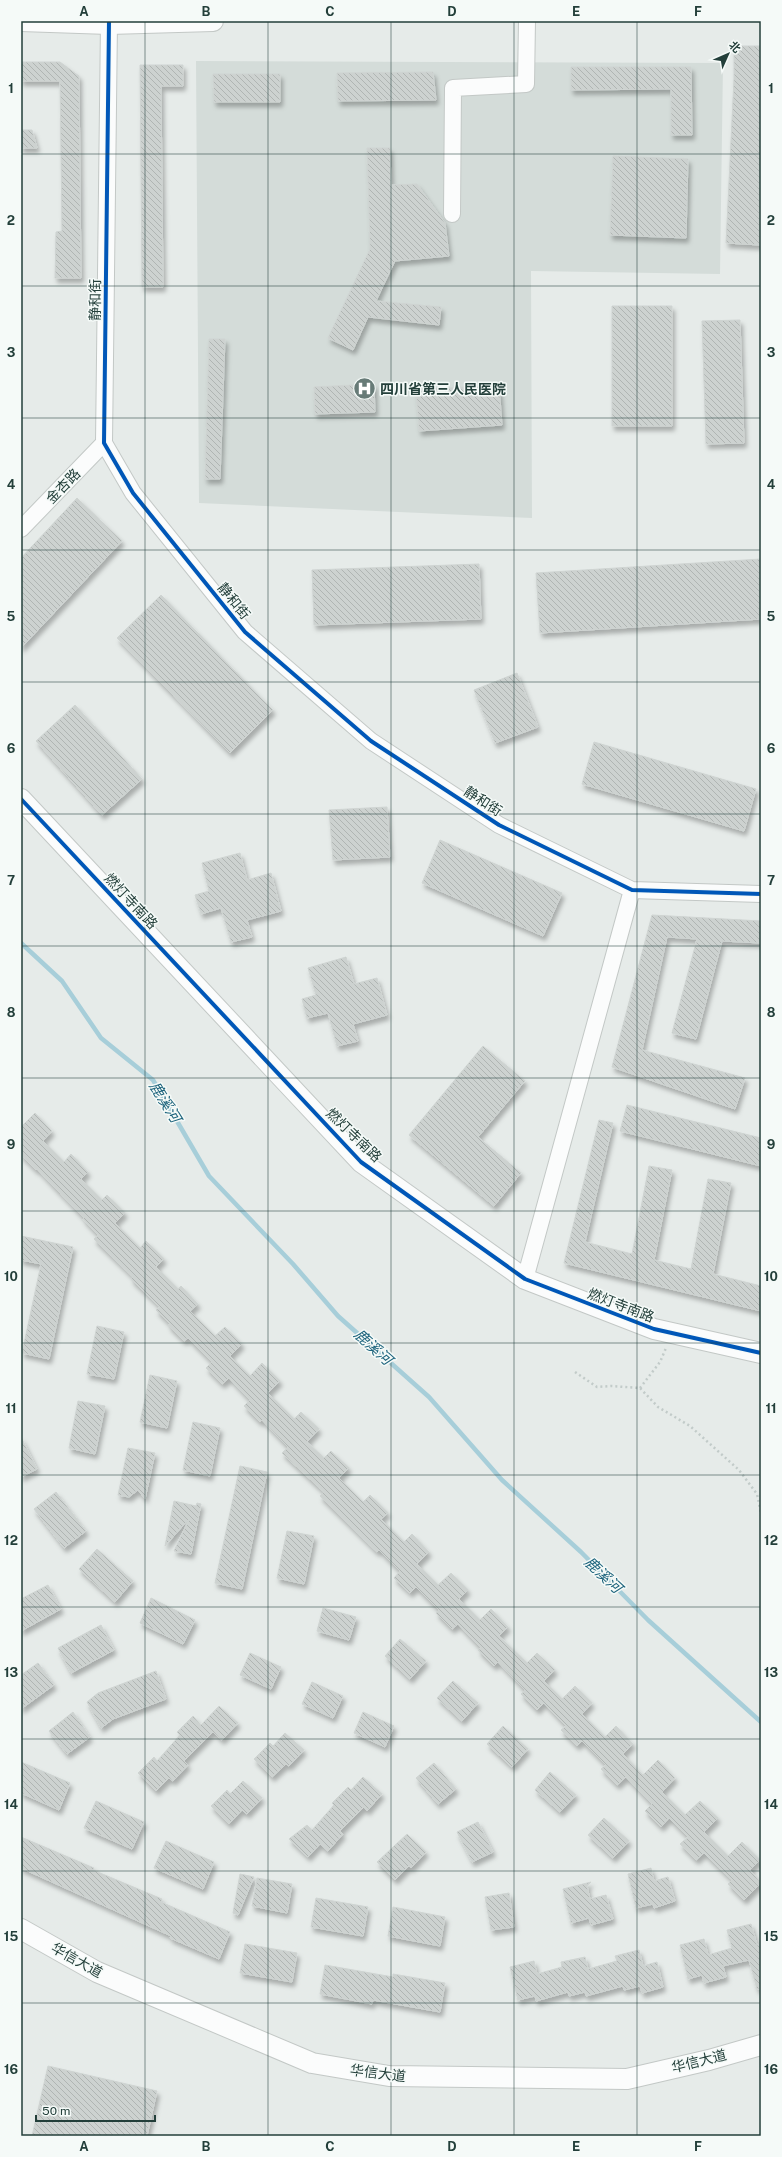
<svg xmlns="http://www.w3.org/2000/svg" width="782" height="2157" viewBox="0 0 782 2157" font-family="'Public Sans','Noto Sans SC',sans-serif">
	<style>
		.built { fill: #d4dcd9 }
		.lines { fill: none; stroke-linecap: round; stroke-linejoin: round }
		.stream { stroke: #a7ced9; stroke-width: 4.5 }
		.building { fill: url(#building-back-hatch); stroke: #cfd4d2; filter: url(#shadow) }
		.minor-casing { stroke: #c3c8c6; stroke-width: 18 }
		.tertiary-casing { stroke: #c3c8c6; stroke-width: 22 }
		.path { stroke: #c2cbc9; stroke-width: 2.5; stroke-dasharray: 2 3; stroke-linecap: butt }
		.minor { stroke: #fbfcfc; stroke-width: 16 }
		.tertiary { stroke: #fbfcfc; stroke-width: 20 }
		.cycleway-casing { stroke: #f5faf8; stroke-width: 6 }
		.cycleway { stroke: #0057b8; stroke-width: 4 }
		.grid { fill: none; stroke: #233f3a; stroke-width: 1; stroke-opacity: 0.55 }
		.labels { text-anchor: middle; stroke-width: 3; stroke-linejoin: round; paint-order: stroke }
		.street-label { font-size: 14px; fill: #233f3a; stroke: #f5faf8 }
		.poi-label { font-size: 14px; font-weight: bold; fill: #233f3a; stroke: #f5faf8; text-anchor: start }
		.water-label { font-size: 15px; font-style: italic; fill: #1c637c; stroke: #f5faf8 }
		.neatline { fill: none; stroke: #233f3a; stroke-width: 1.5 }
		.grid-label { font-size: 13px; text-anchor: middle; font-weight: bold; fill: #233f3a }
	</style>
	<defs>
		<pattern id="building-back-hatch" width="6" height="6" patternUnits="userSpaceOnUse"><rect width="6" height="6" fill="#cdd2d0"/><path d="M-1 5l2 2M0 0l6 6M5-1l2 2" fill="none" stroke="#b0b5b3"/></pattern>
		<filter id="shadow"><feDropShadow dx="2.5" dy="4.5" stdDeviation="2" flood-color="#0004"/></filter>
	</defs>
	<rect width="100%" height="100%" fill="#e6ebe9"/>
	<!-- built -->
	<path class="built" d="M196 61 723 63 720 274 531 271 532 518 199 503Z"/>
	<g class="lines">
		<!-- stream -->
		<path class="stream" d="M21 943 62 981 101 1038 153 1080 209 1176 293 1264 338 1316 429 1397 502 1480 581 1552 648 1620 761 1722"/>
	</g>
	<!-- building -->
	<path class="building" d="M734 46H761L760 245 726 243 734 78Z
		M21 62H60L79 76 81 278H55L56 232 62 231 60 81H21Z
		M140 65H183V86H161L163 287H142Z
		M571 67H691L692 135H671V89L571 90Z
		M433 72 436 100 338 101 337 73Z
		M213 74H280V102H214Z
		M21 130H32L37 148H21Z
		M367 148H390L391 185 417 184 445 223 449 256 395 261 376 301 441 307 439 325 368 317 353 350 328 338 370 249Z
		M613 156 688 159 686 238 610 235Z
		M612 306H672V426H612Z
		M740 320 744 443 706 444 702 321Z
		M209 339H225L220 479H205Z
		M374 384 375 412 315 414 314 387Z
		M499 385 502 425 419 431 416 390Z
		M77 498 122 541 21 648V558Z
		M761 559V619L540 633 536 573Z
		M479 564 481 619 314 625 312 570Z
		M161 595 273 710 230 753 117 638Z
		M517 673 538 727 495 743 474 690Z
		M75 705 142 779 102 815 36 741Z
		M594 742 756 789 744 831 582 784Z
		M387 807 390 857 333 860 329 810Z
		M440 840 562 893 543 936 422 883Z
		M240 853 247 880 271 873 281 911 247 920 252 937 231 942 221 908 201 914 195 895 209 891 202 863Z
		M652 915 761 921V943L722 941 696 1039 672 1033 697 939 667 937 642 1050 745 1078 735 1109 612 1067Z
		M346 957 354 984 377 978 387 1015 353 1024 358 1041 337 1046 328 1013 307 1018 302 999 316 995 308 968Z
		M483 1046 525 1081 478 1137 521 1173 494 1206 409 1135Z
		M627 1105 761 1138V1166L620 1131Z
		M35 1113 52 1131 43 1141 64 1162 71 1154 88 1172 81 1179 102 1200 107 1195 125 1213 115 1223 140 1248 146 1241 164 1259 156 1267 178 1289 181 1286 198 1304 190 1311 215 1336 225 1327 242 1344 230 1356 250 1376 262 1363 280 1381 268 1393 294 1419 301 1412 319 1429 307 1442 324 1458 331 1451 349 1468 339 1478 363 1502 370 1495 388 1513 381 1519 404 1542 412 1534 429 1552 417 1564 438 1585 451 1573 468 1590 459 1599 480 1620 491 1609 508 1627 499 1636 527 1663 537 1653 555 1670 544 1681 562 1699 575 1686 592 1703 582 1714 605 1737 616 1726 633 1744 623 1754 643 1775 658 1760 675 1778 662 1792 685 1815 700 1801 718 1818 704 1832 728 1856 742 1842 760 1860 750 1870 761 1883 744 1900 728 1884 732 1880 704 1853 696 1860 680 1844 688 1837 669 1818 661 1827 645 1811 652 1804 626 1777 617 1785 601 1769 606 1765 582 1741 577 1746 561 1730 566 1726 544 1703 537 1710 521 1694 525 1690 498 1662 494 1666 478 1650 481 1648 458 1624 452 1629 436 1613 439 1610 416 1587 410 1593 394 1578 400 1571 379 1550 377 1552 320 1496 324 1492 282 1453 288 1447 262 1420 260 1422 244 1406 250 1400 229 1378 222 1384 206 1368 212 1362 188 1338 184 1341 168 1325 170 1324 156 1310 160 1307 131 1279 133 1277 94 1239 98 1235 83 1219 84 1218 37 1169 36 1170 21 1155V1127Z
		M599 1120 613 1123 585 1242 632 1254 649 1166 672 1170 654 1260 691 1269 708 1179 731 1183 713 1274 761 1286V1311L564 1263Z
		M21 1236 73 1247 49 1359 22 1353 41 1264 21 1260Z
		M97 1326 124 1332 114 1379 87 1374Z
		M150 1375 177 1381 167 1428 140 1422Z
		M78 1401 105 1406 95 1454 69 1448Z
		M193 1422 220 1428 210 1476 183 1470Z
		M21 1437 37 1469 21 1477Z
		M128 1448 155 1453 145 1499 138 1490 129 1497 118 1495Z
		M240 1466 267 1472 242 1589 215 1583Z
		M56 1492 86 1531 64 1548 34 1509Z
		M174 1501 196 1506 197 1503 201 1504 191 1554 174 1551 189 1519 165 1546Z
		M287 1531 314 1536 304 1584 277 1578Z
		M97 1549 133 1581 115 1602 79 1569Z
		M48 1585 61 1609 21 1631V1599Z
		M151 1598 195 1620 183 1644 140 1623Z
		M323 1608 356 1617 349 1640 317 1631Z
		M101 1625 114 1650 71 1673 58 1648Z
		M400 1639 426 1661 410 1679 385 1656Z
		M250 1653 281 1667 271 1689 240 1675Z
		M38 1663 54 1685 21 1709V1675Z
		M156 1671 166 1699 113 1719 101 1728 87 1702 98 1693Z
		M453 1681 478 1703 462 1721 437 1698Z
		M312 1682 343 1696 333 1718 302 1704Z
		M219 1706 238 1723 222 1740 213 1732 184 1761 188 1765 173 1781 169 1778 156 1791 138 1773 154 1757 157 1761 180 1735 177 1732 193 1716 201 1725Z
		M73 1712 90 1737 67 1754 49 1731Z
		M363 1712 394 1726 385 1747 354 1733Z
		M503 1726 528 1749 512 1767 487 1744Z
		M285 1733 304 1750 289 1766 286 1764 272 1777 254 1759 270 1743 273 1746Z
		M21 1762 70 1783 59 1810 21 1793Z
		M434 1763 456 1789 438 1804 416 1778Z
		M550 1772 576 1795 560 1812 535 1790Z
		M363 1777 382 1794 367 1811 364 1807 340 1831 343 1834 328 1851 320 1844 308 1857 289 1839 307 1825 312 1830 334 1805 332 1803 348 1787 351 1790Z
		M243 1781 262 1798 247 1814 242 1810 229 1824 211 1806 227 1790 230 1794Z
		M96 1801 144 1822 132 1849 84 1828Z
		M604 1818 629 1841 613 1858 588 1835Z
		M478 1822 493 1852 472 1862 457 1832Z
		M407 1834 426 1852 411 1868 409 1866 395 1880 377 1862Z
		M21 1837 94 1868 93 1870 162 1899 161 1902 230 1932 219 1959 170 1938 171 1936 21 1868Z
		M166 1841 214 1862 203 1889 154 1868Z
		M651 1868 654 1881 668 1877 675 1901 654 1908 653 1904 636 1908 628 1874Z
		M240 1874 254 1877 238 1915 233 1913Z
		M257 1878 292 1884 287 1913 252 1906Z
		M591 1882 587 1886 590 1899 606 1895 613 1919 591 1925 589 1918 571 1923 563 1889Z
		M509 1893 514 1927 491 1930 485 1897Z
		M316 1898 368 1907 363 1936 311 1927Z
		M393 1907 445 1917 440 1946 388 1936Z
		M751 1924 757 1945 761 1944V1989H757L749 1960 723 1966 726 1977 704 1983 702 1975 688 1979 680 1945 704 1939 708 1955 732 1948 727 1930Z
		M245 1944 297 1953 292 1982 240 1973Z
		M639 1950 643 1966 657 1962 663 1987 642 1993 640 1986 624 1990 623 1986 586 1996 585 1992 569 1996 568 1992 536 2001 535 1996 518 2000 510 1967 534 1961 537 1974 562 1967 561 1962 585 1957 588 1969 617 1961 615 1956Z
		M325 1965 393 1977V1974L445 1983 440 2012 373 2000 372 2004 320 1994Z
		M48 2066 157 2091 147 2136H32Z"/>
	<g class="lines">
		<defs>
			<path id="minor" d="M109 21 104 443 133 493 245 632 371 741 499 825 632 890 761 894
				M452 214 453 88 526 84 527 21
				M21 529 104 443
				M525 1279 632 890"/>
			<path id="tertiary" d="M21 21 109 24 213 21
				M21 799 361 1162 525 1279 654 1329 761 1353
				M21 1929 97 1972 312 2063 389 2076 627 2079 709 2060 761 2045"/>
		</defs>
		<!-- minor casing -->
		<use href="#minor" class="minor-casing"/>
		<!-- tertiary casing -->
		<use href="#tertiary" class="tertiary-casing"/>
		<!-- path -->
		<path class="path" d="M575 1372 597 1387 611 1386 640 1388 658 1407 690 1426 739 1470 757 1494 761 1513
			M640 1388 660 1362 666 1348"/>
		<!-- minor -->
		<use href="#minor" class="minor"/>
		<!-- tertiary -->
		<use href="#tertiary" class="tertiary"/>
		<defs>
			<path id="cycleway" d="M109 21 104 443 133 493 245 632 371 741 499 825 632 890 761 894
				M21 799 361 1162 525 1279 654 1329 761 1353"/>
		</defs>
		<!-- cycleway casing -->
		<use href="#cycleway" class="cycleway-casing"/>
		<!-- cycleway -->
		<use href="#cycleway" class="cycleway"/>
	</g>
	<!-- grid -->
	<path class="grid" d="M145 21V2136M268 21V2136M391 21V2136M514 21V2136M637 21V2136M21 154H761M21 286H761M21 418H761M21 550H761M21 682H761M21 814H761M21 946H761M21 1078H761M21 1211H761M21 1343H761M21 1475H761M21 1607H761M21 1739H761M21 1871H761M21 2003H761"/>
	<!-- icons -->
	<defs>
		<symbol id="hospital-disc" viewBox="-11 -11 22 22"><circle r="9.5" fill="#677b77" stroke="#f5faf8"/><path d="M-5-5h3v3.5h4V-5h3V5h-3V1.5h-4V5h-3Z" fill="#fff"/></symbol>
	</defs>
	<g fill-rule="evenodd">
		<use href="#hospital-disc" x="352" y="376" width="25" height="25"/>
	</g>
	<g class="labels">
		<!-- street labels -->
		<g class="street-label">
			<text transform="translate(95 300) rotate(-89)" y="5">静和街</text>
			<text transform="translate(63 486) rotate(-46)" y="5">金杏路</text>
			<text transform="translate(234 601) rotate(51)" y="5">静和街</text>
			<text transform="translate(483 801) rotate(33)" y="5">静和街</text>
			<text transform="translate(131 901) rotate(47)" y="5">燃灯寺南路</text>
			<text transform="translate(354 1135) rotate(44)" y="5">燃灯寺南路</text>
			<text transform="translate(621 1305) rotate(21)" y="5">燃灯寺南路</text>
			<text transform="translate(77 1960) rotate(29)" y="5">华信大道</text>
			<text transform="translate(699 2061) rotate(-14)" y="5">华信大道</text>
			<text transform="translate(378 2073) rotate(7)" y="5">华信大道</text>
		</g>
		<!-- poi labels -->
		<g class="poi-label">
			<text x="380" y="394">四川省第三人民医院</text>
		</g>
		<!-- water labels -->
		<g class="water-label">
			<text transform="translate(165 1102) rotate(58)" y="5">鹿溪河</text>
			<text transform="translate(373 1347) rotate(42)" y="5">鹿溪河</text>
			<text transform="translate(603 1575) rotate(43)" y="5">鹿溪河</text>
		</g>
	</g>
	<!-- border -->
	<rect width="782" height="2157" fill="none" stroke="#f5faf8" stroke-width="44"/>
	<!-- north arrow -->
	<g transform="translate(728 54) rotate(45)" stroke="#f5faf8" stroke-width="3" paint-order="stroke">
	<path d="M0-3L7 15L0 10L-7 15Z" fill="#233f3a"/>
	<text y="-6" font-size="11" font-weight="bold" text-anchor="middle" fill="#233f3a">北</text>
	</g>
	<!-- scale -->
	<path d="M36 2115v6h119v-6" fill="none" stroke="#233f3a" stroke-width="2"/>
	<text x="42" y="2115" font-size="12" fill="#233f3a" stroke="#f5faf8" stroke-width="3" paint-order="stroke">50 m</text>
	<rect x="22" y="22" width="738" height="2113" class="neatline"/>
	<g class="grid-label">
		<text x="84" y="16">A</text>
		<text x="206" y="16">B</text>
		<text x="330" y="16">C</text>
		<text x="452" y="16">D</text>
		<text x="576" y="16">E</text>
		<text x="698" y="16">F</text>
		<text x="11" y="93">1</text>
		<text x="771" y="93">1</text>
		<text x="11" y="225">2</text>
		<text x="771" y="225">2</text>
		<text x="11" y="357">3</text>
		<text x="771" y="357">3</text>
		<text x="11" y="489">4</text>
		<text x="771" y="489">4</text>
		<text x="11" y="621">5</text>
		<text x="771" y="621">5</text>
		<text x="11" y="753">6</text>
		<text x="771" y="753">6</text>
		<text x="11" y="885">7</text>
		<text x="771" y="885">7</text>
		<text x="11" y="1017">8</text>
		<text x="771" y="1017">8</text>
		<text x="11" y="1149">9</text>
		<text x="771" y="1149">9</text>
		<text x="11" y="1281">10</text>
		<text x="771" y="1281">10</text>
		<text x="11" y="1413">11</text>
		<text x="771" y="1413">11</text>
		<text x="11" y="1545">12</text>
		<text x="771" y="1545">12</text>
		<text x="11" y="1677">13</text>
		<text x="771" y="1677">13</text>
		<text x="11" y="1809">14</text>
		<text x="771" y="1809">14</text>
		<text x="11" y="1941">15</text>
		<text x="771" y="1941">15</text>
		<text x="11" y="2074">16</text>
		<text x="771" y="2074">16</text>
		<text x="84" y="2151">A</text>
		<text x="206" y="2151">B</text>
		<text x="330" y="2151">C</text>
		<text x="452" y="2151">D</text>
		<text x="576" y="2151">E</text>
		<text x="698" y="2151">F</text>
	</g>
</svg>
